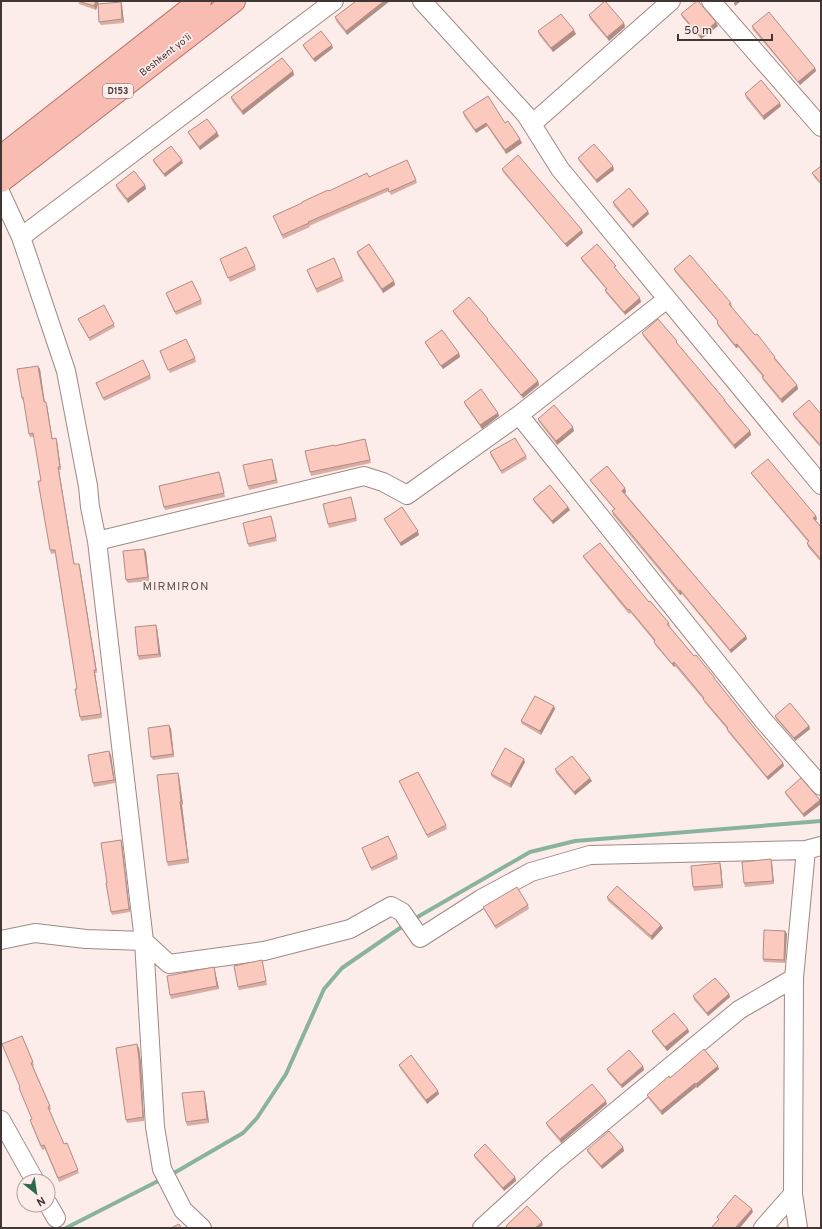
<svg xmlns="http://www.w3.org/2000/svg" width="822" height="1229" viewBox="0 0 822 1229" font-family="Overpass,sans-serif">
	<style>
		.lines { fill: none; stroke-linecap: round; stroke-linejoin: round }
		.stream { stroke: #8ab39d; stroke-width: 4 }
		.minor-casing { stroke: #9f8984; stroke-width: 20 }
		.major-casing { stroke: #b47064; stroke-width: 24 }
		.minor { stroke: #fff; stroke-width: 18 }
		.major { stroke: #f8bcb2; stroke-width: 22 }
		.wall { fill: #d9ada3 }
		.shaded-wall { fill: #b08d85 }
		.building { fill: #fcc9be; stroke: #b08d85 }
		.labels { text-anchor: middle; stroke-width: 3.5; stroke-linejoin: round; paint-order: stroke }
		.shield { fill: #fdedea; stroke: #796d6b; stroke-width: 1 }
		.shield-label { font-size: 9px; font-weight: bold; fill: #403634 }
		.street-label { font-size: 10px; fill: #403634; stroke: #fdedea }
		.quarter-label { font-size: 12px; letter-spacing: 1px; fill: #66524e; stroke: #fdedea }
	</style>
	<rect width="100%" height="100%" fill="#fdedea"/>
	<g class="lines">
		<!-- stream -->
		<path class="stream" d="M414 919 530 852 575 841 821 821
			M174 1173 243 1133 257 1118 286 1074 324 989 342 968 403 926
			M66 1228 160 1180"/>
		<defs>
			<path id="minor" d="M422 1 526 115 560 169 821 485
				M711 1 821 127
				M532 124 671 1
				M1 194 21 237 66 371 88 486 90 507 97 541 144 941 155 1127 162 1169 183 1210 202 1228
				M21 237 334 1
				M519 415 763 720 821 786
				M97 541 364 476 383 482 407 495 519 415 667 299
				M1 940 35 933 86 939 144 941 169 964 264 951 350 929 391 906 402 912 420 938 481 899 531 872 590 855 806 850 821 846
				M1 1120 35 1181
				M48 1204 56 1218
				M482 1228 553 1163 739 1010 794 978
				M763 1228 793 1194
				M798 1228 793 1194 794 978 806 850"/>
			<path id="major" d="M1 157 200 1
				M1 181 234 1"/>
		</defs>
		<!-- minor casing -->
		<use href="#minor" class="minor-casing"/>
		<!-- major casing -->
		<use href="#major" class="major-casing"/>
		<!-- minor -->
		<use href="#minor" class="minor"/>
		<!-- major -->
		<use href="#major" class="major"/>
	</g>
	<!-- wall -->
	<path class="wall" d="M78 1H99L98 4 121 2 122 5 124 23 101 25 99 22 98 4 96 10 79 4Z
		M356 1 347 35 336 21 335 17Z
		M681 14 718 26 701 39 682 17Z
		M589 15 624 23 625 27 609 41 590 19Z
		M752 26 815 68 816 71 800 85 753 30Z
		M538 31 576 34 553 52 539 35Z
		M303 45 333 48 315 62 304 48Z
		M293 71 294 75 243 115 232 101 231 97Z
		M745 94 781 106 764 120 746 98Z
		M463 112 505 123 522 143 506 154 487 126 476 133 464 116Z
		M188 132 219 136 200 150 190 136Z
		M578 158 614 170 597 183 579 161Z
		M153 160 183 163 165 177 154 163Z
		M821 166V185L814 177 812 173Z
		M502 169 583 233 567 247 503 172Z
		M369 177 416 180 417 183 391 195 389 191 309 226 310 227 283 239 275 219 302 203 329 191Z
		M116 185H145L146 189 128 203 117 189Z
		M613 202 649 214 633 228 614 206Z
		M357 252 394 281 395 285 383 293 358 256Z
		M581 258 617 269 616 270 641 302 625 315 606 293 605 290 606 289 582 261Z
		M221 262 255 266 256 270 230 282Z
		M674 269 731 303 732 306 731 307 777 360 797 385 798 389 782 403 763 380 762 377H763L738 347 736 348 718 326 717 323 718 322 675 272Z
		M308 273 342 277 344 281 317 293Z
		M167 296 201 300 202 304 176 315Z
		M453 311 489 322 538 381 539 385 523 398 454 314Z
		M78 319 114 324 115 327 90 341Z
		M642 333 678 345 725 400 726 402 750 431 751 435 735 449 643 336Z
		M425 342 459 353 460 357 443 369 426 345Z
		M161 354 195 358 196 362 170 373Z
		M38 366 40 369 45 402 47 405 52 438H56L57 441 61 470H59L74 564 80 567 97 673H95L102 718 81 721 80 717 77 689 55 553 51 554 50 550 41 481 34 437H30L29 434 24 401H23L22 398Z
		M150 375 151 379 104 401 96 383Z
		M464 402 498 413 499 416 482 429 465 405Z
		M793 414H821V448L794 417Z
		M538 419 574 431 557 445 539 422Z
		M366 442 371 463 311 476 310 472 334 446Z
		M490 452 526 456 527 459 502 474 491 456Z
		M273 462 278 483 249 490 248 486Z
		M751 473 816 516 817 519 816 520 821 527V562L808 547 807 543 808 542 753 476Z
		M221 476 225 497 165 510 164 507Z
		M590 480 625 488 626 492 625 493 746 636 747 639 731 653 682 594 680 595 613 515 612 511 614 509 592 483Z
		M533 499 568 507 570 510 553 524 534 502Z
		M352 501 357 521 329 528 328 524Z
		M384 519 419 535 401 546 386 522Z
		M272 520 277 541 249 547 248 544Z
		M144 549 146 552 149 581 128 583 126 580Z
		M583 556 649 602 669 623 670 626V627L694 656 714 677 715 680 738 708 739 710 783 763 784 766 768 780 728 732 727 729 705 703 703 699 675 666 674 667 655 645 654 642V641L631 613 629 614 585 560Z
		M157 628 161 657 139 660 138 656Z
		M555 709 541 735 522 724 521 721Z
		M775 716 809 726 810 729 795 741 776 719Z
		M169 725 171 729 174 757 153 760 151 757Z
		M109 751 111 755 115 783 94 787 93 783Z
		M525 762 511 788 492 777 491 774Z
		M555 769 592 781 575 795 556 773Z
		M179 776 183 805H182L189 863 168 866 167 862Z
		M399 781 446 825 447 829 428 838Z
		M785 792 821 804 804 817 786 795Z
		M122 843 130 912 112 915 111 912 107 883Z
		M363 851 397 855 398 859 372 871Z
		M720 863 721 867 723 888 694 891 693 887Z
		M772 863 774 884 745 887 744 883Z
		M607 897 663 928 652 940 608 901Z
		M528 905 529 909 496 929 485 911 483 907Z
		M785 931 787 934 785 963 764 962 763 959Z
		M262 960 267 985 239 990 238 987Z
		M214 967 219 989 171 999 170 995Z
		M729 994 730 997 708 1016 694 1000 693 996Z
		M688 1029 689 1032 667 1051 653 1034 652 1031Z
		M22 1036 33 1062 34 1066H33L50 1106 51 1110H49L64 1144 67 1143 79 1173 59 1182 45 1149 42 1150 31 1123 32 1119 20 1087Z
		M139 1048 141 1063 144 1121 127 1123 126 1120Z
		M399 1065 438 1091 439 1094 427 1104 400 1068Z
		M643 1066 644 1070 622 1088 608 1072 607 1069Z
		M719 1069 697 1088 696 1087 662 1115 648 1098 647 1095 670 1078Z
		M204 1091 205 1094 209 1123 187 1126 186 1122Z
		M607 1104 561 1143 547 1126 546 1123Z
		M623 1147 624 1151 602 1169 588 1153 587 1150Z
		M474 1155 515 1177 516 1181 504 1191 475 1158Z"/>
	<!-- shaded-wall -->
	<path class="shaded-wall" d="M96 1H99L96 10 94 6Z
		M384 1H390L347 35 346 31Z
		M736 1H741L735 6 734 3Z
		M121 2 122 5 124 23 122 19Z
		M716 22 718 26 701 39 700 36Z
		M624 23 625 27 609 41 607 37Z
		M574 30 576 34 553 52 551 48Z
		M332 45 333 48 315 62 313 59Z
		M815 68 816 71 800 85 798 82Z
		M293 71 294 75 243 115 242 111Z
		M780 103 781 106 764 120 763 116Z
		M486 123 487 126 476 133 475 130Z
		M217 132 219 136 200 150 199 147Z
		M520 139 522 143 506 154 505 150Z
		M182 160 183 163 165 177 164 174Z
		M613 166 614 170 597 183 596 180Z
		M145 185 146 189 128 203 127 199Z
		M648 211 649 214 633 228 632 225Z
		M582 230 583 233 567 247 565 244Z
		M394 281 395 285 383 293 382 289Z
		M640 298 641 302 625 315 624 312Z
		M737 344 738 347 736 348 735 345Z
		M459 353 460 357 443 369 441 366Z
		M38 366 40 369 45 406 44 402Z
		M538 381 539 385 523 398 521 395Z
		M797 385 798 389 782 403 781 399Z
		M46 402 47 405 53 442 52 439Z
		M498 413 499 416 482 429 480 425Z
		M573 427 574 431 557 445 556 441Z
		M750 431 751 435 735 449 734 445Z
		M56 438 57 441 61 470 60 467Z
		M58 467 59 470 75 568 74 564Z
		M625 488 626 492 624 494 622 491Z
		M568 507 570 510 553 524 552 521Z
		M816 516 817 519 815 521 813 518Z
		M418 531 419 535 401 546 400 543Z
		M144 549 146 552 149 581 148 577Z
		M79 564 80 567 97 673 96 670Z
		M680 590 682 594 680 595 679 591Z
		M156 625 157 628 161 657 159 654Z
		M746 636 747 639 731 653 730 650Z
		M674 662 675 666 674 667 672 664Z
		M94 670 95 673 102 718 101 714Z
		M554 706 555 709 541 735 540 731Z
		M169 725 171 729 174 757 173 754Z
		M809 726 810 729 795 741 794 738Z
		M109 751 111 755 115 783 114 780Z
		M524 759 525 762 511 788 510 784Z
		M783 763 784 766 768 780 767 777Z
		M178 773 179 776 183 805 181 801Z
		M590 778 592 781 575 795 574 792Z
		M820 800 821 804 804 817 803 814Z
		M180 802 182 805 189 863 188 859Z
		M121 840 122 843 130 912 129 909Z
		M771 859 772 863 774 884 773 881Z
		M720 863 721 867 723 888 722 885Z
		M661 925 663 928 652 940 651 936Z
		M785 931 787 934 785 963 784 960Z
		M214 967 215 970 219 989 217 986Z
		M729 994 730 997 708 1016 707 1013Z
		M688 1029 689 1032 667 1051 665 1047Z
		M137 1044 139 1048 141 1063 144 1121 143 1117Z
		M643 1066 644 1070 622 1088 621 1085Z
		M718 1066 719 1069 697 1088 696 1084Z
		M695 1083 696 1087 662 1115 661 1111Z
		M204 1091 205 1094 209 1123 207 1119Z
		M438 1091 439 1094 427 1104 426 1100Z
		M606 1101 607 1104 561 1143 560 1139Z
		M623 1147 624 1151 602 1169 601 1166Z
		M515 1177 516 1181 504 1191 503 1188Z
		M752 1209 753 1212 740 1228H735Z
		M542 1222 543 1225 540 1228H535Z"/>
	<!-- building -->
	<path class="building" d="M78 1H96L94 6Z
		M356 1H384L346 31 335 17Z
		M605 1 624 23 607 37 589 15Z
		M697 1H698L716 22 700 36 681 14Z
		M121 2 122 19 99 22 98 4Z
		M769 12 815 68 798 82 752 26Z
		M561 14 574 30 551 48 538 31Z
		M321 31 332 45 313 59 303 45Z
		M282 58 293 71 242 111 231 97Z
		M761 80 780 103 763 116 745 94Z
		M488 96 505 123 508 121 520 139 505 150 486 123 475 130 463 112Z
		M207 119 217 132 199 147 188 132Z
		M594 144 613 166 596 180 578 158Z
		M171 146 182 160 164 174 153 160Z
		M518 155 582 230 565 244 502 169Z
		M407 160 416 180 389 192 388 188 308 222 309 223 282 235 273 216 302 203V202L328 190 329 191 367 173 369 177Z
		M821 166V183L812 173Z
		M134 171 145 185 127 199 116 185Z
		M629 188 648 211 632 225 613 202Z
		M369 244 394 281 382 289 357 252Z
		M597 244 616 266 614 267 640 298 624 312 605 290 607 289 581 258Z
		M246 247 255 266 228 278 220 259Z
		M690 255 731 303 729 304 755 335 757 334 775 357 774 358 797 385 781 399 762 377 764 376 737 344 735 345 717 323 718 321 674 269Z
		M334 258 342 277 316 289 307 270Z
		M192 281 201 300 175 312 166 293Z
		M469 297 488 319 487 320 538 381 521 395 453 311Z
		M104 305 114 324 89 338 78 319Z
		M658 319 677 341 676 342 725 400H724L750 431 734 445 642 333Z
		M442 330 459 353 441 366 425 342Z
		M186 339 195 358 168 370 160 351Z
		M143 360 150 375 103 398 96 383Z
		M38 366 44 402H46L52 439 56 438 60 467H58L74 564H79L96 670H94L101 714 80 717 75 689H77L55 550H50L38 481H41L33 433 29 434 23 397 22 398 17 369Z
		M481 389 498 413 480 425 464 402Z
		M809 400 821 414V446L793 414Z
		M554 405 573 427 556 441 538 419Z
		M515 438 526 456 501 471 490 452Z
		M365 439 370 460 310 472 305 451 334 445V446Z
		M272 459 276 480 248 486 243 465Z
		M768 459 816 516 813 518 821 527V560L807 543 809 541 751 473Z
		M607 466 625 488 622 491 746 636 730 650 680 590 679 591 612 511 615 509 590 480Z
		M219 472 224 493 164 507 159 486Z
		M550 485 568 507 552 521 533 499Z
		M351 497 356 518 328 524 323 504Z
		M402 507 418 531 400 543 384 519Z
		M271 516 276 537 248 544 243 523Z
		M600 543 649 602 650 601 669 623 667 624 694 656 696 655 714 677V678L738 708 783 763 767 777 727 729 728 728 703 699 704 698 674 662 672 664 654 642 655 640 629 609 628 610 583 556Z
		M144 549 148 577 126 580 123 551Z
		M156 625 159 654 138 656 135 627Z
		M535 696 554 706 540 731 521 721Z
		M790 703 809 726 794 738 775 716Z
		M169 725 173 754 151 757 148 728Z
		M505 748 524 759 510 784 491 774Z
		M109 751 114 780 93 783 88 755Z
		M572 756 590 778 574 792 555 769Z
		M418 772 446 825 427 835 399 781Z
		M178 773 181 801 180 802 188 859 167 862 157 775Z
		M801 778 820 800 803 814 785 792Z
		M388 836 397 855 371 868 362 848Z
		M121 840 129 909 111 912 106 883H107L101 843Z
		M771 859 773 881 744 883 742 862Z
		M720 863 722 885 693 887 691 866Z
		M617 886 661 925 651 936 607 897Z
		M517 887 528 905 495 926 483 907Z
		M764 930 785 931 784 960 763 959Z
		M262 960 266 981 238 987 234 966Z
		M214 967 217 986 170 995 167 976Z
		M715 978 729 994 707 1013 693 996Z
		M674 1013 688 1029 665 1047 652 1031Z
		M22 1036 33 1062 31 1063 50 1106 48 1107 64 1144 67 1143 78 1170 58 1178 44 1145 41 1146 30 1120 32 1119 19 1088 20 1087 2 1044Z
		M137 1044 139 1059 143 1117 126 1120 116 1048Z
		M704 1049 718 1066 696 1084 695 1083 661 1111 647 1095 669 1076 670 1078Z
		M629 1050 643 1066 621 1085 607 1069Z
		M411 1055 438 1091 426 1100 399 1065Z
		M592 1084 606 1101 560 1139 546 1123Z
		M204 1091 207 1119 186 1122 182 1093Z
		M609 1131 623 1147 601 1166 587 1150Z
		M485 1144 515 1177 503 1188 474 1155Z
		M735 1195 752 1209 735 1228H711L719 1219 717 1217Z
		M527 1206 542 1222 535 1228H508L506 1226Z
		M179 1224 181 1228H171Z"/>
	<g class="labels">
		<!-- shield labels -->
		<rect class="shield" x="103" y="84" width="30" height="14" rx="3"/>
		<g class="shield-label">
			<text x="118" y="94">D153</text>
		</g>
		<!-- street labels -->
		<g class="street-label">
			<text transform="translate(165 54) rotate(-38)" y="4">Beshkent yoʻli</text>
		</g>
		<!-- quarter labels -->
		<g class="quarter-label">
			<text x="176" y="590">MIRMIRON</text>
		</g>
	</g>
	<!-- border -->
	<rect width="822" height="1229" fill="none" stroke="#403634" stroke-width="4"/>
	<!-- north arrow -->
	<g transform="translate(36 1193) rotate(150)"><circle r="19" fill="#fdedea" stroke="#b1a4a1"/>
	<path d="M0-3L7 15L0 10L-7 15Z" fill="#2f6850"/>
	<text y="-6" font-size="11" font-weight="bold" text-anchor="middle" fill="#403634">N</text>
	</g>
	<!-- scale -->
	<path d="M678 34v6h94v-6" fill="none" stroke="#403634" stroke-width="2"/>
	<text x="684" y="34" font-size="12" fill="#403634" stroke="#fdedea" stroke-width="3" paint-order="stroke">50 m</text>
</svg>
